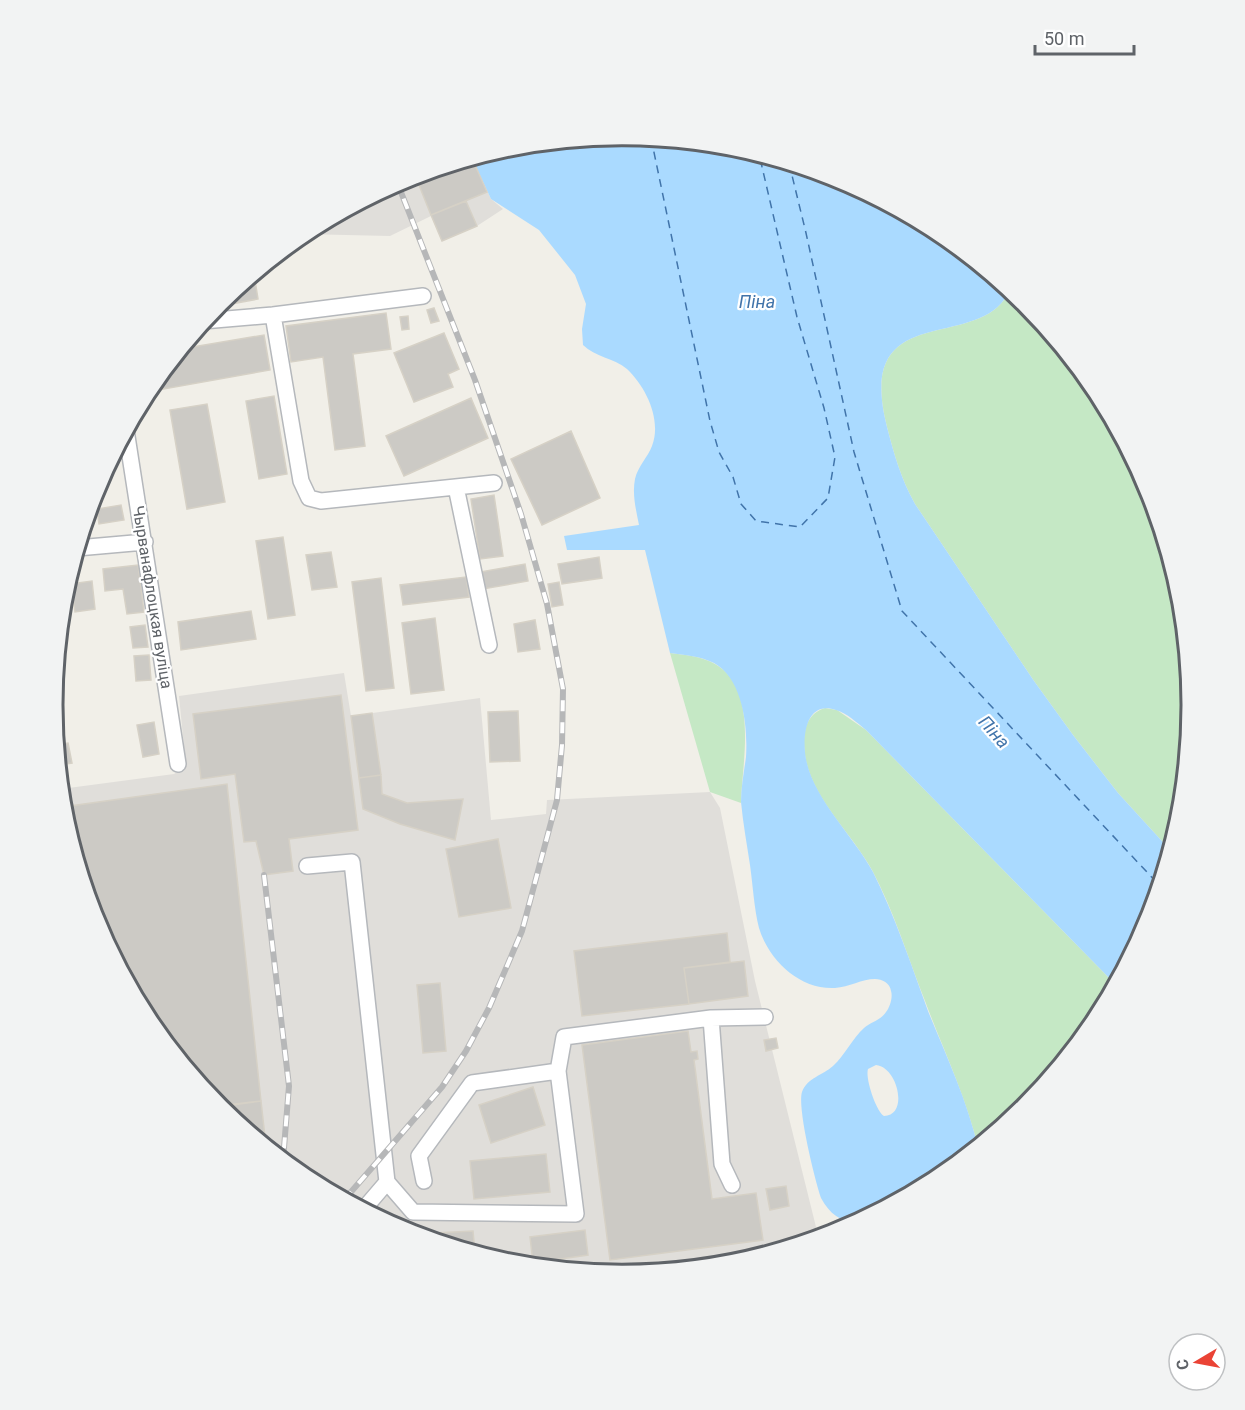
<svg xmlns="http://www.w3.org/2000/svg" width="1245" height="1410" viewBox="0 0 1245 1410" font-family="Roboto,sans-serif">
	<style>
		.industrial { fill: #e0deda }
		.green { fill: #c5e8c5 }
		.water { fill: #aadaff; fill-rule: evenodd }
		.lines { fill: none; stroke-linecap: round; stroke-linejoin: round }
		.ferry { stroke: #4174aa; stroke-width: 1.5; stroke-dasharray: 8 6; stroke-linecap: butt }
		.building { fill: #cccac5; stroke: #d6d1c6; stroke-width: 1.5 }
		.minor-casing { stroke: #b5b8bc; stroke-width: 18 }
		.minor { stroke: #fff; stroke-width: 15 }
		.rail-casing { stroke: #b6b7b8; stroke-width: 6 }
		.rail { stroke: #fff; stroke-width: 4; stroke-dasharray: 11; stroke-linecap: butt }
		.labels { text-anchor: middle; stroke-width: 4.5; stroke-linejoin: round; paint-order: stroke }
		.street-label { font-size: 16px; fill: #5f6368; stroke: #fff }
		.water-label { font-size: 18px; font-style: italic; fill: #4174aa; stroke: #fff }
		.rim { fill: none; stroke: #5f6368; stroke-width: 3 }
	</style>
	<rect width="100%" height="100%" fill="#f1efe8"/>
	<!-- industrial -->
	<path class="industrial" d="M472 158 491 199 503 209 477 226 442 241 431 216 390 236 302 234 405 178Z
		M344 673 351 716 480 698 491 820 546 814 547 800 710 792 720 808 755 981 817 1231 841 1232 733 1264 622 1275 511 1264 404 1231 306 1179 219 1108 148 1021 96 923 63 816 61 789 174 774 186 767 179 696Z"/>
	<!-- green -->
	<path class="green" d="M1010 289 1026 302 1097 389 1149 487 1182 594 1192 705 1181 817 1171 851 1118 793 1073 735 1034 681 915 504C901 479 894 454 887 427 853 294 983 356 1010 289Z
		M670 653C685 655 701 656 715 664 759 689 742 762 741 803L710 792Z
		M825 708 837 710 866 730 1116 985 1096 1022 1025 1108 978 1147C966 1097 943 1049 925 1001 908 958 894 911 872 870 852 834 815 801 806 761 802 740 802 715 825 708Z"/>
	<!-- water -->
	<path class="water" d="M623 135 734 146 841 179 939 231 1010 289C983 356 853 294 887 427 894 454 901 479 915 504L1034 681 1073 735 1118 793 1171 851 1149 923 1116 985 866 730C857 723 847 713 836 710 805 700 802 738 806 759 814 800 853 835 873 872 895 916 911 964 928 1011 946 1055 967 1100 978 1147L939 1179 858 1222C840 1222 830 1214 821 1198 815 1180 797 1108 802 1092 807 1078 823 1075 833 1066 845 1055 852 1039 864 1028 871 1022 881 1020 886 1012 890 1007 893 997 891 991 890 983 882 979 875 979 862 979 849 987 835 988 800 990 769 961 759 928 754 908 753 886 750 865 747 845 743 823 741 802 741 787 744 772 746 757 748 727 743 679 714 663 700 656 685 655 670 653L645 550H567L564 536 639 525C636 510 632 494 635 479 638 466 648 457 652 446 662 420 646 387 627 369 614 358 595 357 583 345L582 329 586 304 575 275 539 230 491 199 472 158 512 146ZM876 1065C898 1067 909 1116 884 1116 876 1111 865 1078 868 1069Z"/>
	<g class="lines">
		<!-- ferry -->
		<path class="ferry" d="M651 138 710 421 719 452 733 477 741 504 756 521 800 527 828 498 835 457 824 408 797 317 759 154
			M789 163 806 233 854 452 902 611 1160 886"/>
	</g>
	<!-- building -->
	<path class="building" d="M472 158 487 192 431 215 415 175Z
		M466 201 477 226 442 241 431 215Z
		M254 274 258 299 220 306V302Z
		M434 308 439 321 431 323 427 310Z
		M386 313 391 349 353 354 365 446 335 450 323 357 291 362 286 326Z
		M408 316 409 329 402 330 400 317Z
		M444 333 459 369 448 374 453 387 414 402 394 353Z
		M264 335 270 370 147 392 181 349Z
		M274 396 287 474 259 479 246 401Z
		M471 398 488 438 404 476 386 436Z
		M207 404 225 502 187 509 170 410Z
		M571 431 600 498 542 525 511 459Z
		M494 495 503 556 480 559 471 499Z
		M121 505 124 520 99 524 97 509Z
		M283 537 295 615 268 619 256 541Z
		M331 552 337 587 312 590 306 555Z
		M599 557 602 578 562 584 558 564Z
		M525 564 528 581 483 589 480 572Z
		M138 565 144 612 127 614 123 589 105 591 103 569Z
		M466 577 469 597 403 605 400 585Z
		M381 578 394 688 366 691 352 582Z
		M92 581 95 609 75 612 71 584Z
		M559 582 563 605 552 607 548 584Z
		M251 611 256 639 181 650 178 622Z
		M435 618 444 690 411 694 402 623Z
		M535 620 540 649 518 652 514 624Z
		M145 625 148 647 133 648 130 627Z
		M149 655 151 680 136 681 134 656Z
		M341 695 358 830 289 839 293 871 264 875 256 841 244 842 235 774 201 779 193 714Z
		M518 711 520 761 490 762 488 712Z
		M372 713 381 775 359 778 351 716Z
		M154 722 159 754 143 757 137 725Z
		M68 743 72 763 58 765 56 745Z
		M381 775 382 794 407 803 463 799 455 840 400 824 363 809 359 778Z
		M227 784 261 1101 218 1106 148 1021 96 923 63 816V807Z
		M498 839 511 908 459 917 446 849Z
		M727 933 730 962 684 968 689 1004 582 1016 574 951Z
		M744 961 748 996 689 1004 684 968Z
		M440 983 446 1051 423 1053 417 985Z
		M688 1031 691 1052 697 1051 698 1059 694 1060 712 1199 756 1193 763 1240 610 1260 582 1045Z
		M776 1038 778 1048 766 1051 764 1040Z
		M533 1087 545 1125 491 1143 479 1105Z
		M261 1101 266 1146 218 1107Z
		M546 1154 550 1192 474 1199 470 1161Z
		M786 1186 789 1206 770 1210 766 1189Z
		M585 1230 588 1255 533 1263 530 1237Z
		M473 1231 475 1253 414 1234Z"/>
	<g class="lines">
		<defs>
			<path id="minor" d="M273 315 301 481 309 498 321 501 494 483
				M203 321 273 315 423 296
				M126 430 178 764
				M456 487 489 645
				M77 548 145 542
				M307 866 352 862 387 1182 363 1210
				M711 1018 722 1164 732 1185
				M424 1181 419 1156 472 1083 558 1071
				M387 1182 413 1212 576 1214 558 1071 564 1037 711 1018 765 1017"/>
		</defs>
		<!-- minor casing -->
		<use href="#minor" class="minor-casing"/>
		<!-- minor -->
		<use href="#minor" class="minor"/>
		<defs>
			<path id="rail" d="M264 875 289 1086 283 1160
				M344 1200 442 1087 466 1051 489 1008 522 931 557 800 562 745 563 689 547 604 521 514 475 380 397 182"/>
		</defs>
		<!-- rail casing -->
		<use href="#rail" class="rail-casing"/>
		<!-- rail -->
		<use href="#rail" class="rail"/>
	</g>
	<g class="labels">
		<!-- street labels -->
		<g class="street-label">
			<text transform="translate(153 597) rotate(81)" y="6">Чырванафлоцкая вуліца</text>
		</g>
		<!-- water labels -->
		<g class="water-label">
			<text x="757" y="308">Піна</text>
			<text transform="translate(994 732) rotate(48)" y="6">Піна</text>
		</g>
	</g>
	<!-- crop -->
	<path d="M0 0H1245V1410H0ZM63 705a559 559 0 1 1 1118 0a559 559 0 1 1-1118 0Z" fill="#f2f3f3" fill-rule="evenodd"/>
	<path class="rim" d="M63 705a559 559 0 1 1 1118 0a559 559 0 1 1-1118 0Z"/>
	<!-- north arrow -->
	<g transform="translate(1197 1362) rotate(260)"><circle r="28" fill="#ffffff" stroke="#bfc1c3" stroke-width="1.5"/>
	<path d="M0-4.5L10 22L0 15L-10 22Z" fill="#ea4335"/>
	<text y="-9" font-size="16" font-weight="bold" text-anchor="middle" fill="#5f6368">С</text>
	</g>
	<!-- scale -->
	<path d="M1035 45v9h99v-9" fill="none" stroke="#5f6368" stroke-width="3"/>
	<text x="1044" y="45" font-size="18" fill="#5f6368" stroke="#ffffff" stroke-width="4.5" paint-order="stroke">50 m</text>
</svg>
